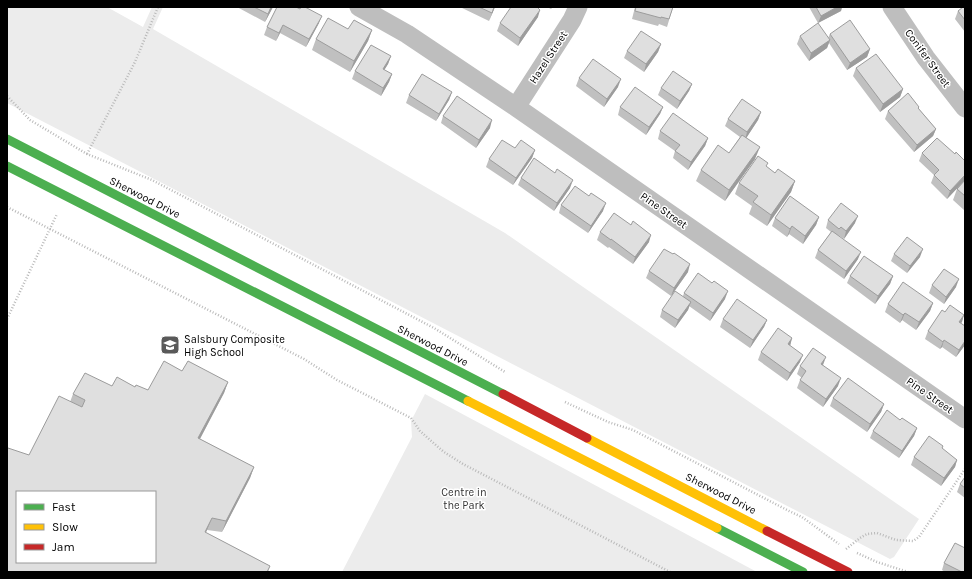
<svg xmlns="http://www.w3.org/2000/svg" width="972" height="579" viewBox="0 0 972 579" font-family="Karla,sans-serif">
	<style>
		.park { fill: #ececec }
		.lines { fill: none; stroke-linecap: round; stroke-linejoin: round }
		.path { stroke: #b9b9b9; stroke-width: 2.5; stroke-dasharray: 1 2; stroke-linecap: butt }
		.street { stroke: #bebebe; stroke-width: 19 }
		.fast { stroke: #4caf50; stroke-width: 9 }
		.slow { stroke: #ffc107; stroke-width: 9 }
		.jam { stroke: #c62828; stroke-width: 9 }
		.wall { fill: #c0c0c0 }
		.shaded-wall { fill: #9c9c9c }
		.building { fill: #dfdfdf; stroke: #9c9c9c; fill-rule: evenodd }
		.labels { text-anchor: middle; stroke-width: 3; stroke-linejoin: round; paint-order: stroke }
		.street-label { font-size: 11px; fill: #000; stroke: #fff }
		.poi-label { font-size: 11px; fill: #000; stroke: #fff; text-anchor: start }
		.park-label { font-size: 11px; fill: #333; stroke: #fff }
	</style>
	<rect width="100%" height="100%" fill="#fff"/>
	<!-- park -->
	<path class="park" d="M7 7H107L143 27 152 7H163L153 29 505 233 919 519 894 557 890 559 7 103Z
		M425 394 757 572H342L412 437 411 421Z"/>
	<g class="lines">
		<!-- path -->
		<path class="path" d="M7 96 30 120 87 154 152 180 434 328 505 372
			M87 154 135 62 158 7
			M7 207 304 359 337 380 411 418 420 431 430 440 444 452 463 464 670 572
			M7 319 57 214
			M565 402 608 422 633 430 789 511 802 517 839 544
			M846 549 860 538 867 534 877 533 896 540 913 541 919 537 965 469
			M857 553 877 562 908 572"/>
		<!-- street -->
		<path class="street" d="M359 7 407 34 516 107 965 419
			M892 7 926 58 965 108
			M516 107 572 20 578 7"/>
		<!-- fast -->
		<path class="fast" d="M7 139 503 394
			M7 166 468 401
			M717 528 803 572"/>
		<!-- slow -->
		<path class="slow" d="M468 401 717 528
			M587 438 767 531"/>
		<!-- jam -->
		<path class="jam" d="M503 394 587 438
			M767 531 848 572"/>
	</g>
	<!-- wall -->
	<path class="wall" d="M237 7H273L265 22Z
		M277 7 319 23 306 47 280 33 276 41 264 35 267 27Z
		M460 7H495L489 21Z
		M547 7H553L551 9Z
		M635 7H673L667 27 659 24 658 26 632 19Z
		M809 7H842L841 11 818 23Z
		M965 7V32L955 19 958 11Z
		M538 17 518 46 497 31 500 23Z
		M372 30 368 41 350 72 312 50 316 39Z
		M830 34 870 49 867 57 847 70 829 43 827 48 809 61 797 44 800 36 828 38Z
		M661 44 658 52 644 72 624 58 627 51Z
		M391 56 388 64 384 70 392 74 389 82 381 96 352 79 355 71Z
		M856 68 903 89 900 97 880 112 853 76Z
		M579 78 618 87 604 107 576 86Z
		M692 84 689 91 677 109 658 95 661 88Z
		M452 92 449 100 436 121 406 103 409 95Z
		M620 107H663L660 114 646 135 618 115Z
		M919 107V109L936 129 933 136 914 152 885 119 888 111Z
		M761 112 758 120 746 138 755 159 725 201 696 181 701 170 729 153 740 137 725 126 728 119Z
		M443 116 490 128 476 148 441 123Z
		M660 131 708 138 705 146 688 170 673 158 675 151 658 139Z
		M515 148 535 150 532 158 513 185 486 167 489 159Z
		M922 153 955 154 965 161V211L953 200 957 189 963 182 947 199 931 183 934 175 919 161Z
		M767 167 775 173 795 181 791 192 767 226 749 214 752 206 735 194 739 183Z
		M521 178 570 188 554 211 518 185Z
		M561 205 603 211 588 233 559 213Z
		M819 217 816 225 803 244 789 234 787 237 772 226 775 218Z
		M828 220 855 223 844 239 838 235 858 259 844 279 815 258 818 250 831 232 826 228Z
		M600 232 649 242 633 264 609 247 608 248 597 240Z
		M894 254 920 257 907 273 891 261Z
		M649 271 688 272 671 296 646 278Z
		M850 276H893L890 284 875 304 847 283Z
		M932 285 956 287 944 304 929 293Z
		M684 293 725 299 710 321 689 306 688 310 675 328 660 317 662 310 683 296Z
		M933 303 930 311 916 330 902 320 900 323 885 312 888 304Z
		M945 312 964 315 961 323 965 326V345L956 357 942 347 940 349 925 339 928 331Z
		M723 319 767 320 764 327 750 348 720 327Z
		M792 338 790 346 800 362 787 381 758 360 761 352Z
		M823 365 838 386 823 407 797 388 800 380 802 378 797 374 800 366Z
		M182 371 228 382 224 393 200 439 254 467 250 478 222 532 207 530 206 533 270 566 268 572H7L73 394 112 386 135 387 148 390Z
		M833 398 884 404 881 412 867 432 830 406Z
		M900 420 917 428 914 436 899 458 870 438 873 431Z
		M943 446 942 449 957 460 955 467 941 486 911 465 914 457Z
		M965 477V498L957 492 960 484Z
		M944 563 965 572H945L942 570Z"/>
	<!-- shaded-wall -->
	<path class="shaded-wall" d="M271 7H273L265 22 268 14Z
		M494 7H495L489 21 492 13Z
		M837 7H842L841 11 818 23 821 16Z
		M540 10 538 17 518 46 520 38Z
		M322 16 319 23 306 47 309 39Z
		M283 25 280 33 276 41 279 33Z
		M372 30 368 41 350 72 354 61Z
		M830 40 827 48 809 61 811 53Z
		M661 44 658 52 644 72 646 64Z
		M870 49 867 57 847 70 850 63Z
		M391 56 388 64 380 77 383 69Z
		M392 74 389 82 381 96 383 88Z
		M621 79 618 87 604 107 607 99Z
		M692 84 689 91 677 109 680 101Z
		M903 89 900 97 880 112 883 104Z
		M452 92 449 100 436 121 439 114Z
		M663 107 660 114 646 135 649 127Z
		M761 112 758 120 745 140 747 132Z
		M492 120 490 128 476 148 479 140Z
		M936 129 933 136 914 152 917 145Z
		M708 138 705 146 688 170 691 162Z
		M760 147 755 159 725 201 729 190Z
		M535 150 532 158 513 185 516 178Z
		M965 175V180L947 199 950 191Z
		M573 180 570 188 554 211 557 203Z
		M795 181 791 192 767 226 771 215Z
		M606 203 603 211 588 233 591 226Z
		M858 216 855 223 844 239 846 231Z
		M819 217 816 225 803 244 805 236Z
		M792 226 789 234 787 237 790 229Z
		M651 235 649 242 633 264 635 257Z
		M923 249 920 257 907 273 910 266Z
		M861 252 858 259 844 279 846 271Z
		M690 264 688 272 671 296 674 288Z
		M893 276 890 284 875 304 878 296Z
		M959 279 956 287 944 304 946 297Z
		M728 291 725 299 710 321 713 313Z
		M691 302 688 310 675 328 678 320Z
		M933 303 930 311 916 330 919 322Z
		M905 313 902 320 900 323 903 315Z
		M964 315 962 322 956 330 959 322Z
		M767 320 764 327 750 348 753 340Z
		M792 338 790 346 788 344Z
		M944 340 942 347 940 349 943 342Z
		M965 341V345L956 357 959 350Z
		M803 355 800 362 787 381 790 373Z
		M826 357 823 365 818 372 821 364Z
		M841 378 838 386 823 407 826 399Z
		M228 382 224 393 194 450 198 438Z
		M884 404 881 412 867 432 870 424Z
		M917 428 914 436 899 458 902 451Z
		M957 460 955 467 941 486 944 478Z
		M254 467 250 478 222 532 226 521Z
		M212 518 207 530 200 543 205 532Z"/>
	<!-- building -->
	<path class="building" d="M254 7H271L268 14Z
		M277 7H296L300 9 301 7H305L322 16 309 39 283 25 279 33 267 27Z
		M479 7H494L492 13Z
		M511 7H537L540 10 520 38 500 23Z
		M636 7H673L669 19 661 17V18L635 11Z
		M816 7H837L821 16Z
		M963 7H965V20L958 11Z
		M328 18 348 29 354 20 372 30 354 61 316 39Z
		M850 20 870 49 850 63 830 34Z
		M818 23 830 40 811 53 800 36Z
		M641 31 661 44 646 64 627 51Z
		M371 45 391 56 383 69 392 74 383 88 355 71Z
		M876 54 903 89 883 104 856 68Z
		M593 59 621 79 607 99 579 78Z
		M673 71 692 84 680 101 661 88Z
		M422 74 452 92 439 114 409 95Z
		M635 87 663 107 649 127 620 107Z
		M908 93 919 107 918 108 936 129 917 145 888 111Z
		M457 96 492 120 479 140 443 116Z
		M742 99 761 112 747 132 728 119Z
		M673 113 708 138 691 162 675 151 680 145 660 131Z
		M742 135 760 147 729 190 701 170 718 145 729 153Z
		M937 138 955 154 956 152 965 161V175L950 191 934 175 939 170 922 153Z
		M502 140 515 148 521 140 535 150 516 178 489 159Z
		M758 156 768 163 766 166 775 173 778 169 795 181 771 215 753 202 758 196 739 183Z
		M534 158 555 173 557 169 573 180 557 203 521 178Z
		M965 180V196L957 189Z
		M575 186 589 196 591 193 606 203 591 226 561 205Z
		M790 196 819 217 805 236 792 226 790 229 775 218Z
		M841 203 858 216 846 231 841 227 839 229 828 220Z
		M614 213 631 225 633 221 651 235 635 257 611 239V240L600 232Z
		M832 231 861 252 846 271 818 250Z
		M907 237 923 249 910 266 894 254Z
		M664 249 673 254 674 253 690 264 674 288 649 271Z
		M864 256 893 276 878 296 850 276Z
		M944 269 959 279 946 297 932 285Z
		M698 273 712 283 714 281 728 291 713 313 684 293Z
		M903 282 933 303 919 322 905 313 903 315 888 304Z
		M675 291 691 302 678 320 662 310Z
		M737 299 767 320 753 340 723 319Z
		M950 305 964 315 959 322 965 326V341L959 350 944 340 943 342 928 331 942 310 945 312Z
		M778 328 792 338 788 344 803 355 790 373 761 352Z
		M813 348 826 357 821 364 841 378 826 399 800 380 806 371 800 366Z
		M164 361 182 371 188 361 228 382 198 438 254 467 226 521 212 518 205 532 270 566 267 572H7V450L8 448 29 455 59 396 82 407 85 400 73 394 85 373 112 386 117 377 135 387 136 385 148 390ZM17 492H155V562H17Z
		M848 378 884 404 870 424 833 398Z
		M887 410 900 420 902 418 917 428 902 451 873 431Z
		M929 436 943 446 942 448 957 460 944 478 914 457Z
		M965 477V488L960 484Z
		M955 543 965 548V572H962L944 563Z"/>
	<!-- icons -->
	<defs>
		<symbol id="school-square" viewBox="-11 -11 22 22"><rect x="-9" y="-9" width="18" height="18" rx="4" fill="#595959" stroke="#fff"/><path d="M0-5L7-2L0 1L-7-2ZM-4 1L0 2.5L4 1V4Q0 6-4 4Z" fill="#fff"/></symbol>
	</defs>
	<g fill-rule="evenodd">
		<use href="#school-square" x="159" y="334" width="22" height="22"/>
	</g>
	<g class="labels">
		<!-- street labels -->
		<g class="street-label">
			<text transform="translate(548 57) rotate(-57)" y="4">Hazel Street</text>
			<text transform="translate(928 58) rotate(54)" y="4">Conifer Street</text>
			<text transform="translate(145 197) rotate(27)" y="4">Sherwood Drive</text>
			<text transform="translate(664 210) rotate(35)" y="4">Pine Street</text>
			<text transform="translate(433 345) rotate(27)" y="4">Sherwood Drive</text>
			<text transform="translate(930 395) rotate(35)" y="4">Pine Street</text>
			<text transform="translate(721 493) rotate(27)" y="4">Sherwood Drive</text>
		</g>
		<!-- poi labels -->
		<g class="poi-label">
			<text x="184" y="343">Salsbury Composite<tspan x="184" dy="13">High School</tspan></text>
		</g>
		<!-- park labels -->
		<g class="park-label">
			<text x="464" y="496">Centre in<tspan x="464" dy="13">the Park</tspan></text>
		</g>
	</g>
	<!-- border -->
	<rect width="972" height="579" fill="none" stroke="#000000" stroke-width="16"/>
	<!-- legend -->
	<rect x="16" y="491" width="140" height="72" fill="#ffffff" stroke="#999999"/>
	<rect x="24" y="504" width="20" height="6" fill="#4caf50" stroke="#999999"/>
	<text x="52" y="511" font-size="12" fill="#000000">Fast</text>
	<rect x="24" y="524" width="20" height="6" fill="#ffc107" stroke="#999999"/>
	<text x="52" y="531" font-size="12" fill="#000000">Slow</text>
	<rect x="24" y="544" width="20" height="6" fill="#c62828" stroke="#999999"/>
	<text x="52" y="551" font-size="12" fill="#000000">Jam</text>
</svg>
